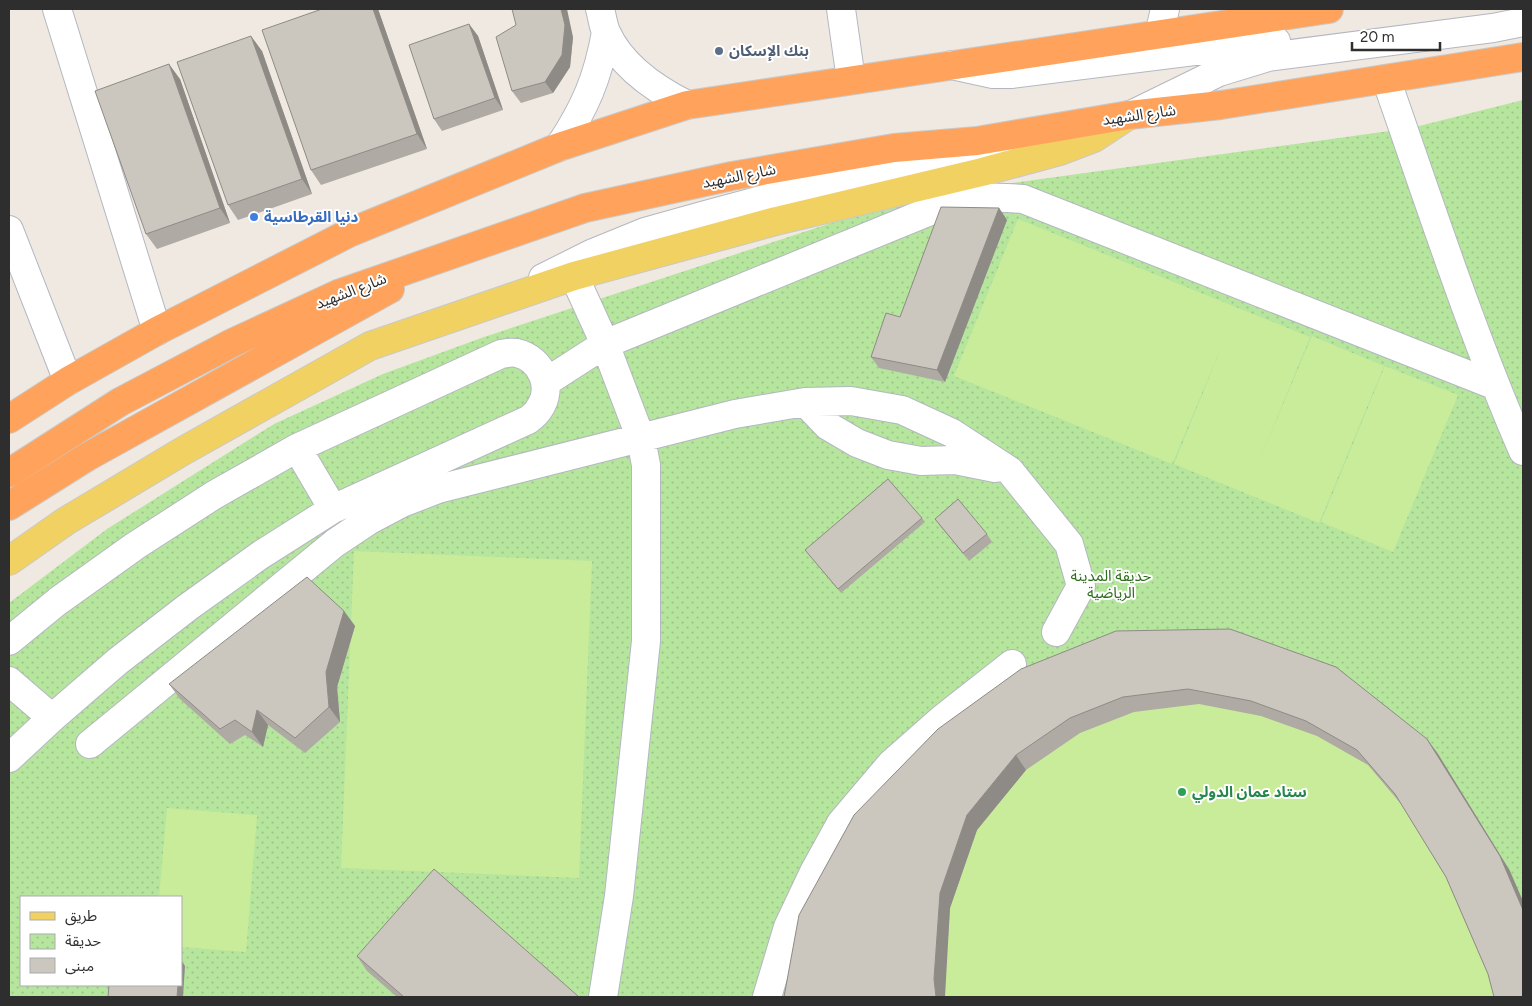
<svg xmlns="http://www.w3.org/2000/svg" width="1532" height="1006" viewBox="0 0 1532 1006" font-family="Figtree,'Noto Sans Arabic',sans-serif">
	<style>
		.park { fill: url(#park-dots); fill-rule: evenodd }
		.pitch { fill: #c9ec9a }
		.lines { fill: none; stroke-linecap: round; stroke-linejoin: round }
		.minor-casing { stroke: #b4b7c1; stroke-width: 30 }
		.major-casing { stroke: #c9c9c9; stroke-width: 30 }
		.highway-casing { stroke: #c9c9c9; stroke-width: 30 }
		.minor { stroke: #fff; stroke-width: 28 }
		.major { stroke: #f2d163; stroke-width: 28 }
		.highway { stroke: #ffa35c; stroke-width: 28 }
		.wall { fill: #afaba4 }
		.shaded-wall { fill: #8e8b86 }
		.building { fill: #cbc7bf; stroke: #8e8b86 }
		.service-dot { fill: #5c6f8a; stroke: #fff; stroke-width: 2 }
		.shop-dot { fill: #3f7fe0; stroke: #fff; stroke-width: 2 }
		.leisure-dot { fill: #2e9e5b; stroke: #fff; stroke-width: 2 }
		.labels { text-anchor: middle; stroke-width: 4; stroke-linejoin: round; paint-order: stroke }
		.service-label { font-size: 15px; font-weight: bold; fill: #4e5e75; stroke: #fff; text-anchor: start }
		.street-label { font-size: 15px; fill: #2e2e2e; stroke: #fff }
		.shop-label { font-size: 15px; font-weight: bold; fill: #366cbe; stroke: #fff; text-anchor: start }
		.park-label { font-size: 15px; fill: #2c6e1b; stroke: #fff }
		.leisure-label { font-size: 15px; font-weight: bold; fill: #27864d; stroke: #fff; text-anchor: start }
	</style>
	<defs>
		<pattern id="park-dots" width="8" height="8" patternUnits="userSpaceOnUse" patternTransform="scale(1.25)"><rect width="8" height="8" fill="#b6e59e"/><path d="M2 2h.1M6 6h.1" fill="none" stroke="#9dc588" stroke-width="1.8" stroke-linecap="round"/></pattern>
	</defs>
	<rect width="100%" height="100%" fill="#efe9e1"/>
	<!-- park -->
	<path class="park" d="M1523 100V997H9V603L107 529 274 424 383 374 484 337 910 197 1411 128ZM21 897H181V985H21Z"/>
	<!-- pitch -->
	<path class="pitch" d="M1018 219 1310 337 1258 464 1312 336 1384 366 1319 523 1174 464 1226 336 1172 464 954 376Z
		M1385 366 1458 395 1393 552 1321 522Z
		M354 551 592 561 579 878 341 868Z
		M1127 646 1438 754 1510 871 1523 901V997H797Z
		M167 808 257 815 246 952 181 947V897H159Z"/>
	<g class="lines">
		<defs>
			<path id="minor" d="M57 9 157 331
				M600 9C602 16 603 25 606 32 621 66 655 89 687 105
				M841 9 851 80
				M1159 35 1165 9
				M952 65 993 74H1011L1276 41
				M1386 79C1430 204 1470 329 1523 451
				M1135 113 1219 72 1268 57 1493 28 1523 22
				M559 147C585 108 598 78 606 32
				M9 230 68 381
				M574 276 605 344 641 439 646 465V641L619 896 603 997
				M543 278 591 254 645 232 702 216 791 192 845 180 1011 150 1042 142
				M546 382 605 344 935 209C969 198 987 196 1023 199L1494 385
				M805 402 828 426 857 443 888 455 921 461 955 460 995 468
				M297 448 333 509
				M9 641 58 601 135 546 214 495 297 448 501 354C506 353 512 352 517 353 542 359 554 388 539 409 537 413 532 417 528 420L333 509 259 556 188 607 118 661 52 718 9 758
				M9 681 52 718
				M90 744 335 543 368 521 402 503 438 489 735 414 805 402 851 401 902 410 952 433 1010 471 1069 544 1081 586 1056 632
				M767 997 788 927 814 872 841 823 891 764 942 719 1012 664"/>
			<path id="major" d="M9 561 66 521 183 451 370 346 574 276 776 221 982 172 1060 151 1094 138 1129 115"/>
			<path id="highway" d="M9 419 68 381 157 331 351 232 559 147 687 105 1329 9
				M9 473 120 402 232 343 338 294 585 208 732 176 894 148 977 141 1129 115 1221 105 1523 57
				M9 506 87 457 390 289"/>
		</defs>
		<!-- minor casing -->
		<use href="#minor" class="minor-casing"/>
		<!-- major casing -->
		<use href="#major" class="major-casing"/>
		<!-- highway casing -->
		<use href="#highway" class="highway-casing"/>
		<!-- minor -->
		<use href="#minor" class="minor"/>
		<!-- major -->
		<use href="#major" class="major"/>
		<!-- highway -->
		<use href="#highway" class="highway"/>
	</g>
	<!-- wall -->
	<path class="wall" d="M378 9 427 149 321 185 311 170Z
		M469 24 478 36 503 110 442 131 434 119Z
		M573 37 570 67 553 93 521 103 512 91Z
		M262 51 312 194 238 220 228 205Z
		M180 79 230 223 157 249 146 234Z
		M999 208 1007 220 945 382 879 368 871 357 900 317Z
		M922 518 925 522 841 593 805 550Z
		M935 519 987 534 992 542 969 561 941 527Z
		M344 611 355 626 337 687 340 722 305 753 268 725 263 747 245 735 230 744 180 699 169 684Z
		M1116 631 1427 739 1438 754 1510 871 1488 974 1446 877 1401 804 1368 765 1317 736 1261 716 1199 704 1134 712 1080 733 1026 770 977 830 950 908 944 994 784 997Z
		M357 956 579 997H397L367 971Z"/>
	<!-- shaded-wall -->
	<path class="shaded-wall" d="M373 9H378L427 149 417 134Z
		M561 9H567L573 37 570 67 553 93 545 82Z
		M469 24 478 36 503 110 495 98Z
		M251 36 262 51 312 194 302 179Z
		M169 64 180 79 230 223 220 208Z
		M999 208 1007 220 945 382 937 370Z
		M344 611 355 626 337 687 340 722 329 707 326 672Z
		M257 710 268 725 263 747 252 732Z
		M1427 739 1438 754 1510 871 1523 901V910Z
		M1016 755 1026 770 977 830 950 908 945 997H936L934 979 940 893 967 815Z
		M181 960 185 966 183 997H177L178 985H181Z"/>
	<!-- building -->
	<path class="building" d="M322 9H373L417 134 311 170 262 30Z
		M512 9H561L565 25 562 55 545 82 512 91 496 37 516 25Z
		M469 24 495 98 434 119 409 45Z
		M251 36 302 179 228 205 177 62Z
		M169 64 220 208 146 234 95 91Z
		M941 207 999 208 937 370 871 357 886 313 900 317Z
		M888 479 922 518 838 589 805 550Z
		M958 499 987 534 963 553 935 519Z
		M307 577 344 611 326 672 329 707 295 738 257 710 252 732 235 720 220 729 169 684Z
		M1230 629 1336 667 1427 739 1500 856 1523 910V997H1494L1488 974 1446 877 1395 794 1357 750 1306 721 1251 701 1188 689 1123 697 1070 718 1016 755 967 815 940 893 934 979 936 997H784L799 915 854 815 938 729 1021 669 1116 631Z
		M434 869 579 997H404L357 956Z
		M109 985H178L177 997H108Z"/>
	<!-- markers -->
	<circle class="service-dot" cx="719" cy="51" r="5"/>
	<circle class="shop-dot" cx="254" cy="217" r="5"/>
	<circle class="leisure-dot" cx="1182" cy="792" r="5"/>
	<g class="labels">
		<!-- service labels -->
		<g class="service-label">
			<text x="729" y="56">بنك الإسكان</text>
		</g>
		<!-- street labels -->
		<g class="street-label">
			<text transform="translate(1139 115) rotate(-8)" y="5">شارع الشهيد</text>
			<text transform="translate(739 176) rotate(-11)" y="5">شارع الشهيد</text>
			<text transform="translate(351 291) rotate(-21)" y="5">شارع الشهيد</text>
		</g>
		<!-- shop labels -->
		<g class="shop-label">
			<text x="264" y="222">دنيا القرطاسية</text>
		</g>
		<!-- park labels -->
		<g class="park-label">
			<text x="1111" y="581">حديقة المدينة<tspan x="1111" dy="17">الرياضية</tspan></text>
		</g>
		<!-- leisure labels -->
		<g class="leisure-label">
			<text x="1192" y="797">ستاد عمان الدولي</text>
		</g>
	</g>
	<!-- border -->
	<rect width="1532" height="1006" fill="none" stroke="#2e2e2e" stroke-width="20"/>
	<!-- legend -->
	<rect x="20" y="896" width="162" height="90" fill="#ffffff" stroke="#ababab"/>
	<rect x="30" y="912" width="25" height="8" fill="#f2d163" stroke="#ababab"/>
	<text x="65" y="921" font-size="15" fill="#2e2e2e">طريق</text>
	<rect x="30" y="934" width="25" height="15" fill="url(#park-dots)" stroke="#ababab"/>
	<text x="65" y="946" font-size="15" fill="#2e2e2e">حديقة</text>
	<rect x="30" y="958" width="25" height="15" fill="#cbc7bf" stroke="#ababab"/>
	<text x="65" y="971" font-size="15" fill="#2e2e2e">مبنى</text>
	<!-- scale -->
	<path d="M1352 42v8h88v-8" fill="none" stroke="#2e2e2e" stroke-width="2.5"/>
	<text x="1360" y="42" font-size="15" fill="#2e2e2e" stroke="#ffffff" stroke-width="4" paint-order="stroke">20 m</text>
</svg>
